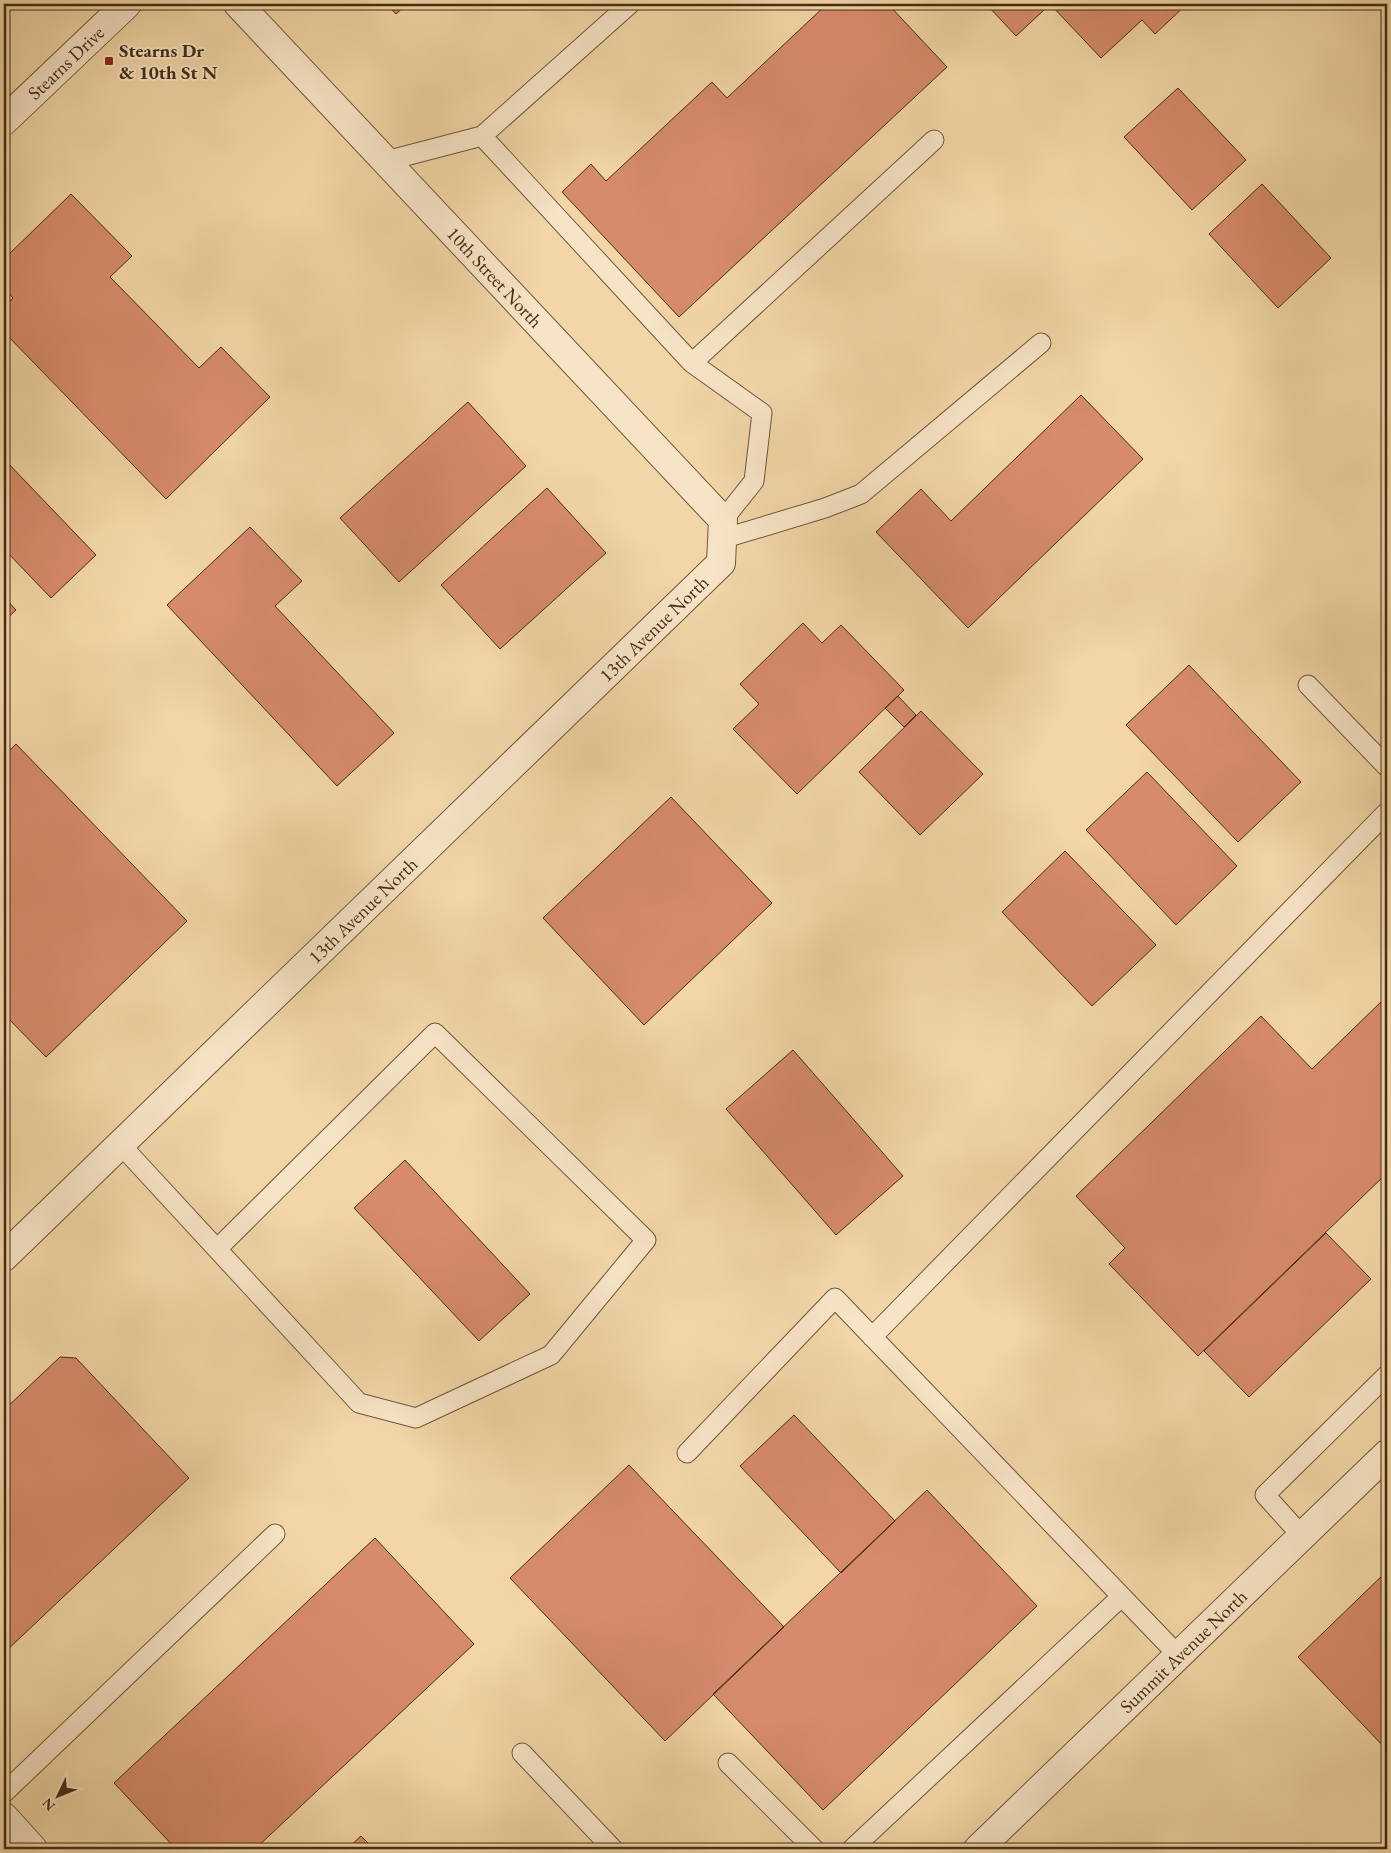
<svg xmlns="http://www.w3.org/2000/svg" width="1391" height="1853" viewBox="0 0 1391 1853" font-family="'EB Garamond',serif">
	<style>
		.building { fill: #d78b6d; stroke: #432d14 }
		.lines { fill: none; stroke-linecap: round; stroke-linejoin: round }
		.service-casing { stroke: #6f5739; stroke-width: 21 }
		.minor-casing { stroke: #6f5739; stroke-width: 30 }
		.tertiary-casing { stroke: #6f5739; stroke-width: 30 }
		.service { stroke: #f7e4c6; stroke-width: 19 }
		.minor { stroke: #f7e4c6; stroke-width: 28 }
		.tertiary { stroke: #f7e4c6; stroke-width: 28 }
		.poi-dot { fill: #8f2418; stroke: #f7e4c6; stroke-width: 2 }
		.labels { text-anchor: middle; stroke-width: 4; stroke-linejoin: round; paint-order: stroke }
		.poi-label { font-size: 19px; font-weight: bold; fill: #432d14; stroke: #f7e4c6; text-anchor: start }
		.street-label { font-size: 19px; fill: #432d14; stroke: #f7e4c6 }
	</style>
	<rect width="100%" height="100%" fill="#f2d6a7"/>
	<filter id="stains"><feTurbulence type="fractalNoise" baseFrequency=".004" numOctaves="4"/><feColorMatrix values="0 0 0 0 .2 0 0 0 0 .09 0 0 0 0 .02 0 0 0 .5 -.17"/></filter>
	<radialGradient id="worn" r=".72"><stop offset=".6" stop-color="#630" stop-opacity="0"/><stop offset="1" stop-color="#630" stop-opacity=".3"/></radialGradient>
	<!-- building -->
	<path class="building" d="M386 4H407L396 14Z
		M827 4H888L947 67 679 317 562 192 591 164 606 181 712 82 727 98Z
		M990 4H1038L1044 10 1016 36 988 6Z
		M1050 4H1187L1155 34 1142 20 1101 58Z
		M1178 88 1246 160 1192 210 1124 137Z
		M1262 184 1331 258 1278 308 1209 234Z
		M71 194 132 256 110 277 199 368 221 347 270 397 166 499 4 332V308L13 298 4 288V259Z
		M1081 395 1143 459 968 628 876 532 921 489 951 521Z
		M468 402 526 466 399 582 340 518Z
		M4 459 96 555 51 598 4 549Z
		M547 488 606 553 500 649 441 585Z
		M250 527 302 581 275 606 394 733 337 786 167 605Z
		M4 597 16 610 4 621Z
		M803 623 822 643 841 625 904 690 797 794 733 729 759 704 740 684Z
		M1189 665 1301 782 1238 842 1126 725Z
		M898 696 916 715 904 727 885 708Z
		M921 711 983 774 920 835 859 772Z
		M16 744 187 921 46 1057 4 1014V756Z
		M1147 772 1237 866 1176 925 1086 830Z
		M671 797 772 903 644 1025 543 918Z
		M1065 851 1156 945 1092 1006 1002 912Z
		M1387 996V1173L1198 1356 1109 1264 1125 1248 1076 1196 1261 1016 1312 1069Z
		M793 1050 903 1176 836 1235 726 1109Z
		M405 1160 530 1294 479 1341 354 1208Z
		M1326 1233 1371 1279 1249 1397 1204 1351Z
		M60 1357 76 1358 189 1478 4 1653V1410Z
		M794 1415 895 1521 841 1573 740 1466Z
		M629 1465 784 1627 665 1741 510 1578Z
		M927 1490 1037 1606 823 1810 713 1694Z
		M375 1538 474 1644 255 1849H176L114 1783Z
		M1387 1571V1750L1298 1657Z
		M361 1836 374 1849H347Z"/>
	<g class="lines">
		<defs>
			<path id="service" d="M482 136 630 4
				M386 161 482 136 692 363 762 413 754 481 723 520
				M692 363 934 140
				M722 539 825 508 861 494 1041 343
				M1308 685 1387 767
				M120 1144 359 1403 416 1418 551 1355 646 1240 435 1033 217 1249
				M872 1337 1387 812
				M687 1453 835 1298 1178 1655
				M1302 1536 1265 1495 1387 1375
				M522 1753 613 1849
				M728 1763 814 1849
				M4 1793 275 1534
				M852 1849 1121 1597"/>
			<g id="minor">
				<path id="s1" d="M4 121 127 4"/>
				<path id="s2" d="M4 1257 721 563 723 520 238 4"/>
				<path d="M4 1817 33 1849"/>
			</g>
			<g id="tertiary">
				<path id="s3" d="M978 1849 1387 1454"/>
			</g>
		</defs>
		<!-- service casing -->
		<use href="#service" class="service-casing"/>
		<!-- minor casing -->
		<use href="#minor" class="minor-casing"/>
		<!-- tertiary casing -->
		<use href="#tertiary" class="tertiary-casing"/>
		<!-- service -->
		<use href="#service" class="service"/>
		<!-- minor -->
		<use href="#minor" class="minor"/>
		<!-- tertiary -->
		<use href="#tertiary" class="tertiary"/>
	</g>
	<!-- markers -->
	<rect class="poi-dot" x="104" y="56" width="10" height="10" rx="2.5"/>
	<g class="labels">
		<!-- poi labels -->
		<g class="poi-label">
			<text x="119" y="57">Stearns Dr<tspan x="119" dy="22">&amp; 10th St N</tspan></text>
		</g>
		<!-- street labels -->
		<g class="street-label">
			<text dy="7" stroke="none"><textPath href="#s1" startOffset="85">Stearns Drive</textPath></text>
			<text transform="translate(495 277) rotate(47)" y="7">10th Street North</text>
			<text dy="7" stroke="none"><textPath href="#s2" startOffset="904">13th Avenue North</textPath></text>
			<text dy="7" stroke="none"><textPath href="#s2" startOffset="499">13th Avenue North</textPath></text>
			<text dy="7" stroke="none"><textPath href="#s3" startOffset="285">Summit Avenue North</textPath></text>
		</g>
	</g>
	<!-- margin -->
	<rect width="1391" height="1853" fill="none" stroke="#f2d6a7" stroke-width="20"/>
	<rect x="5" y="5" width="1381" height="1843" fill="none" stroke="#432d14" stroke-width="2.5"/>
	<rect x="10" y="10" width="1371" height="1833" fill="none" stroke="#432d14"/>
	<!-- north arrow -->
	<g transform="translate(58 1796) rotate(227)" stroke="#f7e4c6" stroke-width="4" paint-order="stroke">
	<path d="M0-4L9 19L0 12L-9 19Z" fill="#432d14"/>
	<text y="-8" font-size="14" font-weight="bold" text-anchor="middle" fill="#432d14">N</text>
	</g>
	<rect width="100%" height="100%" filter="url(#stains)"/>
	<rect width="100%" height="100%" fill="url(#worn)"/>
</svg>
